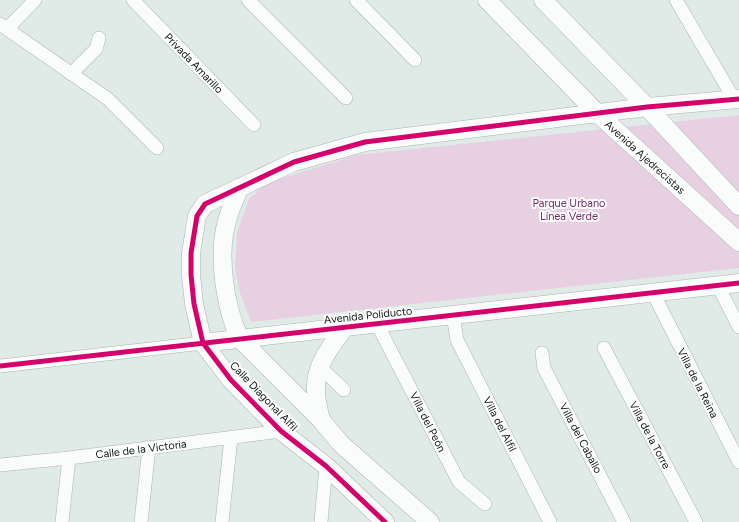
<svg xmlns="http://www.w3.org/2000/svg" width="739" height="522" viewBox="0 0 739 522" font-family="Figtree,sans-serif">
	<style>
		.green { fill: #e7d0e2 }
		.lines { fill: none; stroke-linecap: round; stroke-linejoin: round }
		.street-casing { stroke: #aab3b0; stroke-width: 14 }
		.secondary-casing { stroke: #aab3b0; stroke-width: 19 }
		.street { stroke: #fafcfc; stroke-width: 13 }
		.secondary { stroke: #fafcfc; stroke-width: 18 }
		.cycleway-casing { stroke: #fff; stroke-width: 8 }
		.cycleway { stroke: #d6006c; stroke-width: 5 }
		.labels { text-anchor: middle; stroke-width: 4; stroke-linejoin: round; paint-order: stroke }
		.street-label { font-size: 11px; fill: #0f1615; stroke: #fff }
		.park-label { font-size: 11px; fill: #772966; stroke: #fff }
	</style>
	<rect width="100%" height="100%" fill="#e0ebe8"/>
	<!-- green -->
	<path class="green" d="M739 115V268L251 322 240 293 235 269 237 233 249 199 267 183 356 155Z"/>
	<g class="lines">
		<defs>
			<path id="street" d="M133 0 254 125
				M248 0 346 98
				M356 0 415 60
				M676 0 734 99
				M0 24 108 99 157 148
				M7 29 35 0
				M71 74 96 49 99 38
				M718 286 739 327
				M653 293 739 462
				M453 315 457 340 550 522
				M377 324 459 482 485 504
				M604 348 696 522
				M542 353 544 368 624 522
				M0 366 203 343
				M320 367 344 390
				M0 465 69 458 281 431
				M62 522 69 458
				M141 522 149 447
				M222 522 231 438
				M321 522 326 466"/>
			<path id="secondary" d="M487 0 597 113 739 242
				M543 0 647 107 739 206
				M240 187C235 198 230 209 227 221 217 255 225 308 240 339L321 420 341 444 430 522
				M203 343 739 283
				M321 419C308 376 320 361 345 327
				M385 522 326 466 281 431 231 380 203 343 194 304 191 275V253L197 216 205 204 294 162 365 142 647 107 739 99"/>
		</defs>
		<!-- street casing -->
		<use href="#street" class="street-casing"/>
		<!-- secondary casing -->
		<use href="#secondary" class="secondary-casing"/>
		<!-- street -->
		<use href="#street" class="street"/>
		<!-- secondary -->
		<use href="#secondary" class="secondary"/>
		<defs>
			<path id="cycleway" d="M0 366 739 283
				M385 522 326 466 281 431 231 380 203 343 194 304 191 275V253L197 216 205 204 294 162 365 142 647 107 739 99"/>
		</defs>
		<!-- cycleway casing -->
		<use href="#cycleway" class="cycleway-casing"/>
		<!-- cycleway -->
		<use href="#cycleway" class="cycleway"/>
	</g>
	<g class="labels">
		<!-- street labels -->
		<g class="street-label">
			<text transform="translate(194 63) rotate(46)" y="4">Privada Amarillo</text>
			<text transform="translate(645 157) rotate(42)" y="4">Avenida Ajedrecistas</text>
			<text transform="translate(368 315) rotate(-6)" y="4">Avenida Poliducto</text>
			<text transform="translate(698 383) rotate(63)" y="4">Villa de la Reina</text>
			<text transform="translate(264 396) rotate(46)" y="4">Calle Diagonal Alfil</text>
			<text transform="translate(428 422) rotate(63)" y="4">Villa del Peón</text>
			<text transform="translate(500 424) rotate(63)" y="4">Villa del Alfil</text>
			<text transform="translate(650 435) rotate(62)" y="4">Villa de la Torre</text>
			<text transform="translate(581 438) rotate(62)" y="4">Villa del Caballo</text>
			<text transform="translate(141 449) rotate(-7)" y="4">Calle de la Victoria</text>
		</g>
		<!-- park labels -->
		<g class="park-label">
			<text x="569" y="207">Parque Urbano<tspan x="569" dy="13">Línea Verde</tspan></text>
		</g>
	</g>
</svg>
